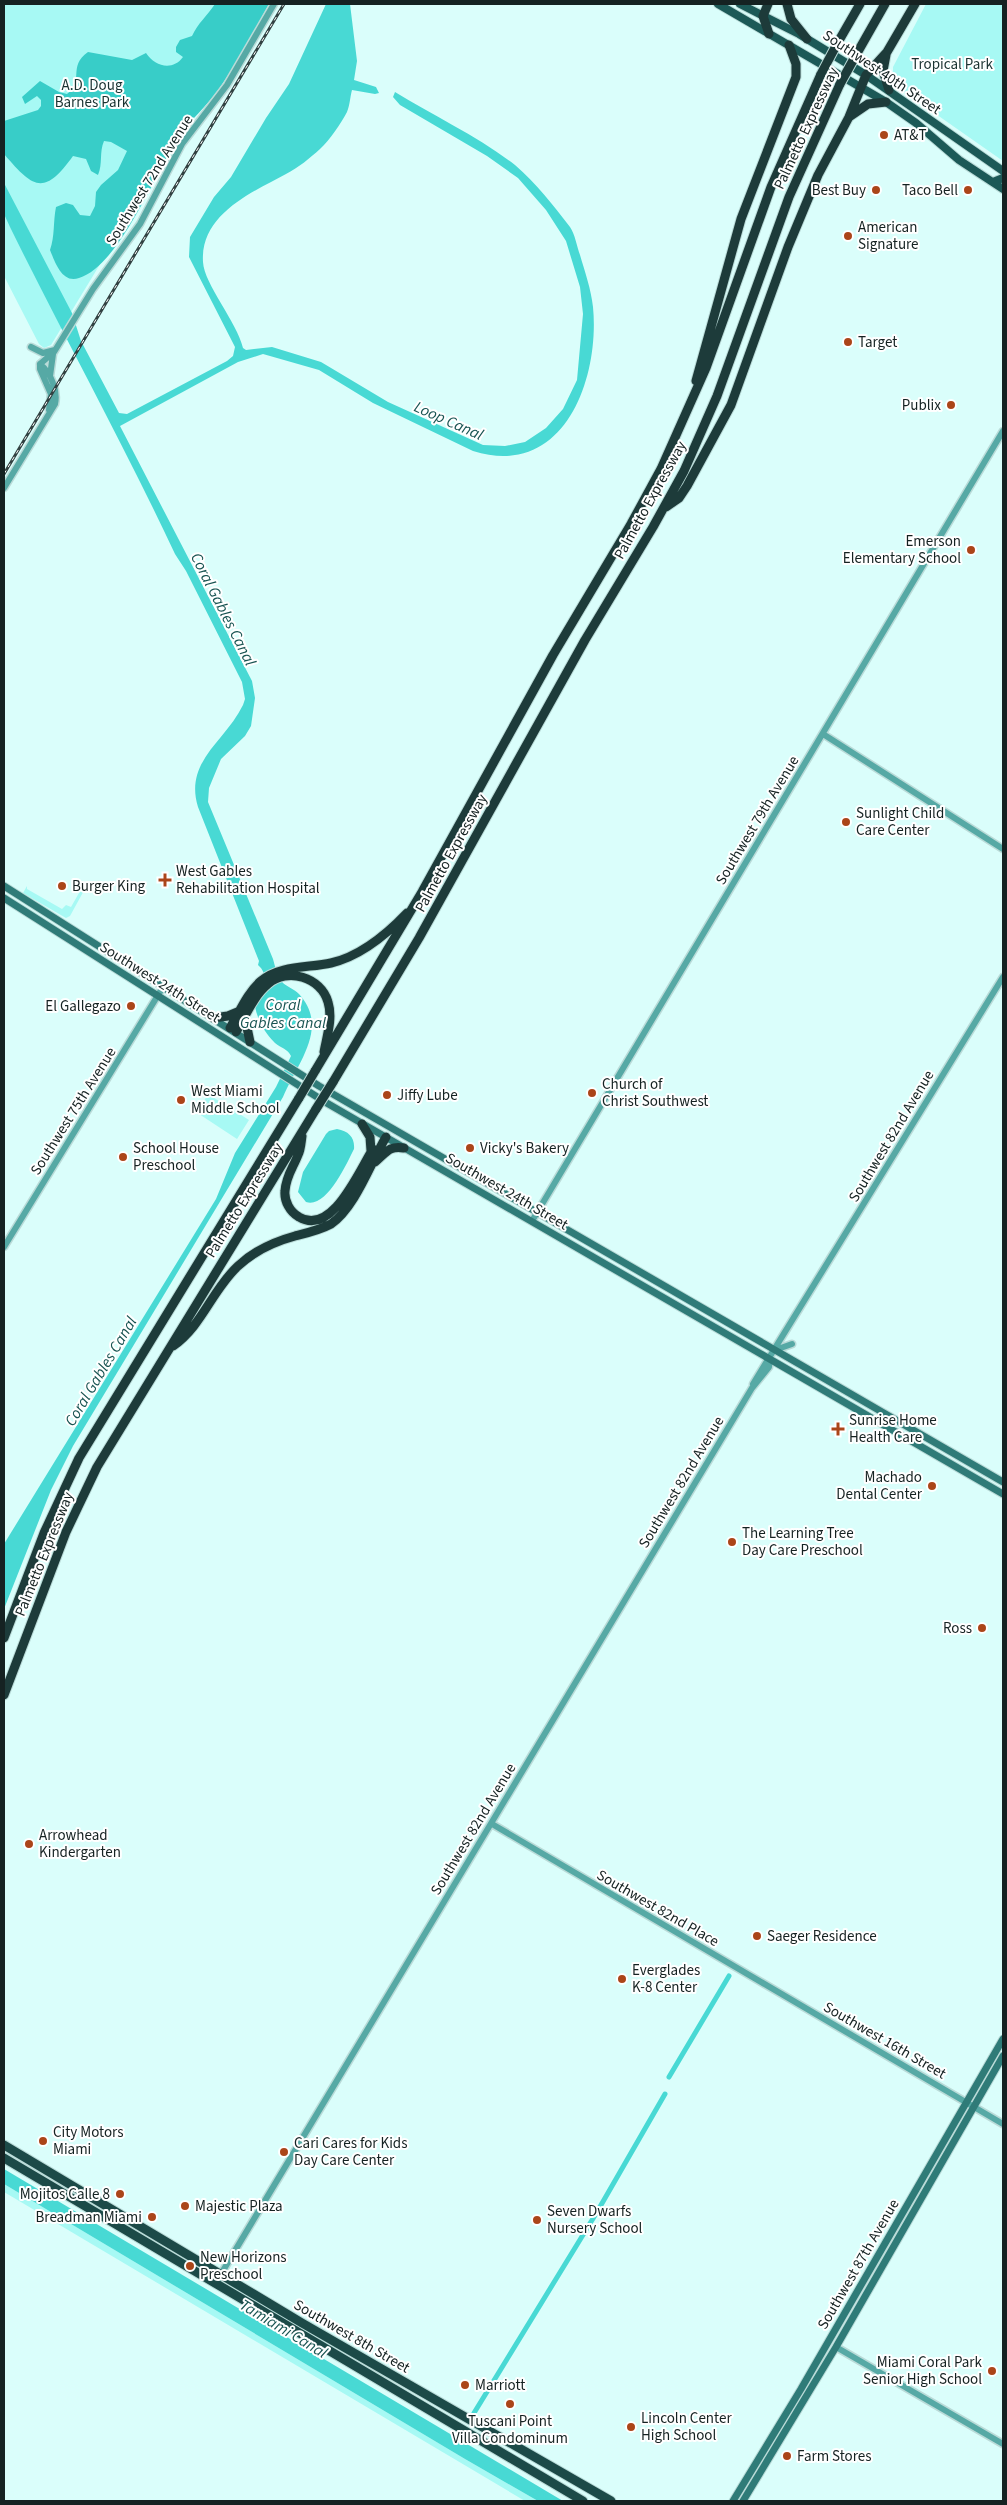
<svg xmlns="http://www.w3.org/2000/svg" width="1007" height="2505" viewBox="0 0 1007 2505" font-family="'Source Sans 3',sans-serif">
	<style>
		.green { fill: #a7f9f4 }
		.forest { fill: #38cdc8 }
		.water { fill: #48d9d4 }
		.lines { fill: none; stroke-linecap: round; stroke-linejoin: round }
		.canal { stroke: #48d9d4; stroke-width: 5 }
		.tertiary-casing { stroke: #badbd8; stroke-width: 9 }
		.secondary-casing { stroke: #badbd8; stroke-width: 9 }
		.primary-casing { stroke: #badbd8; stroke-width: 10 }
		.trunk-casing { stroke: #badbd8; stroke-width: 11 }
		.motorway-casing { stroke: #badbd8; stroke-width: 11 }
		.tertiary { stroke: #56a9a5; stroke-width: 6 }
		.secondary { stroke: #2f7b78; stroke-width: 7 }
		.primary { stroke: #1c5957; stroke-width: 8 }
		.trunk { stroke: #1c4a48; stroke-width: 9 }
		.motorway { stroke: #1d3b3a; stroke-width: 9 }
		.rail-casing { stroke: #314141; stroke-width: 3 }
		.rail { stroke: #fff; stroke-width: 1; stroke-dasharray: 4; stroke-linecap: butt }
		.motorway-bridge-casing { stroke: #badbd8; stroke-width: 11; stroke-linecap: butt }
		.motorway-bridge { stroke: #1d3b3a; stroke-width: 9 }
		.poi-dot { fill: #ab4519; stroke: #fff; stroke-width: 2 }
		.labels { text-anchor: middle; stroke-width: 4; stroke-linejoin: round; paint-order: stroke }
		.park-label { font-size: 15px; fill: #1a3231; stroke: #fff }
		.street-label { font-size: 15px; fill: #152222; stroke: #fff }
		.poi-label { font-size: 15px; fill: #152222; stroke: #fff; text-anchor: start }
		.water-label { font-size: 16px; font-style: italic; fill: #185452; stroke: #fff }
	</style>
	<rect width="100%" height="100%" fill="#dafefb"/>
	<!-- green -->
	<path class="green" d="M4 4H258L51 345 44 348 39 344 4 276Z
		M926 4H1003V161L893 84V67Z
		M81 882 87 885 70 916 66 918 23 893 27 886V889L62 909 66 905 71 907 83 886Z
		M208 1094 249 1120 237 1139 199 1114 198 1111Z
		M4 2184 465 2459 538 2501H525L4 2192Z"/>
	<!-- forest -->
	<path class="forest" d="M215 4H269C253 33 238 62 219 89 207 106 190 120 178 138 156 172 119 266 79 278 62 284 55 262 50 250 55 236 53 222 56 207L66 203 73 205 80 215 90 216 95 206 96 192 101 185 118 170 127 151 111 142 104 141C99 152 103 164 98 175L91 171 86 159 73 156C44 196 34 189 4 154V121L38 110 41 106V100L37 96 25 104 22 97 40 81 59 92 67 94C85 81 67 67 88 52L132 60 146 53C155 67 173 71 183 57L176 52V47L180 40 192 36C198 23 207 16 215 4Z"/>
	<!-- water -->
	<path class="water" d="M326 4H350L357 61 354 80 376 87 379 93 375 94 352 90C350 97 350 105 347 112 341 123 330 140 320 149 310 158 298 168 286 174 253 192 200 214 203 262 204 284 237 322 243 348L246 350 272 347 321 362 388 402 483 445 505 446 525 442 546 428 563 409 577 380 583 314 580 287 566 241 546 210 518 178 487 156 400 105 393 97 395 92C434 116 479 137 515 165 536 183 553 205 570 227 575 234 577 247 580 255 585 272 591 289 593 307 600 379 564 480 473 451L373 403 319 370 263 354 238 362 120 426 252 681 255 698 251 726 245 736 221 759 209 788 208 802 273 959C275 966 277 976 283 983 288 987 294 989 299 994 330 1028 297 1063 283 1097L73 1446 51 1490 4 1609V1544L216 1199 235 1153 276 1087 291 1056C288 1049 281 1048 275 1043 265 1033 258 1021 255 1007 263 995 271 976 258 965L259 961 198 807C184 761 225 742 243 705L245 699 242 682 186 571 175 554C123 443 64 337 10 227L4 214V183L72 313 81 341 119 413 127 414 227 361 233 356 235 347 189 257 190 237 214 197 231 177 266 118 289 84Z
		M337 1129C349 1131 355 1138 354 1149 346 1165 326 1209 306 1202L298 1192 303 1172 326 1134 329 1131Z
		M4 2169 563 2501H538L465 2459 4 2184Z"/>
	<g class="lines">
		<!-- canal -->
		<path class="canal" d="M669 2077 729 1976
			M474 2413 597 2212 665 2094"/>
		<defs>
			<path id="tertiary" d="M31 347 43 353 55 350
				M40 364 54 352 93 289 140 224 182 144 227 85 274 4
				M40 364V369L51 394 49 410
				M50 376 53 354
				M4 488 55 404C58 391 51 373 40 364
				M823 734 1003 849
				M532 1221 1003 431
				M4 1247 163 987
				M775 1350 792 1344
				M753 1384 1003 977
				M492 1824 1003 2124
				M215 2284 752 1388 769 1367 770 1359
				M836 2347 1003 2444"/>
			<path id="secondary" d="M4 886 319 1086 1003 1482
				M4 898 325 1102 1003 1494
				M733 2501 801 2389 1003 2039
				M743 2501 836 2347 1003 2056"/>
			<path id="primary" d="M718 4 886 102 916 123 959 160 1003 189
				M740 4 799 34 866 75 1003 171
				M993 182 1003 178"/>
			<path id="trunk" d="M4 2145 302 2323 611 2501
				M4 2158 583 2501"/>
			<path id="motorway" d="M768 4 763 16 769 34
				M787 4 791 19 807 39
				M837 44 860 4
				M856 55 885 4
				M886 55 883 71 889 90
				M849 117 868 104 886 102
				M696 381 741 219 796 77V64L789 45
				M666 507 679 498 687 486 731 405 788 247 818 175 849 117 866 75 887 52 915 4
				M213 1018 228 1016 240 1011
				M245 1018 250 1042
				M230 1028C239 1013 248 992 261 981 280 965 309 968 331 963 361 956 387 934 407 913
				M236 1032C245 1017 254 995 268 984 287 967 321 977 328 1002 333 1018 327 1036 324 1052
				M315 1071 422 892 553 655 631 524 661 469 706 368 771 187 821 74
				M333 1082 419 938 585 640 653 527 684 471 717 396 789 197 840 84
				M362 1124 370 1137 371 1151
				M302 1136C301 1142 301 1149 298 1155 293 1168 286 1176 285 1191 284 1201 290 1212 299 1217 332 1237 359 1171 373 1149
				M375 1162C386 1153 389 1145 404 1148
				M173 1346C202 1326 212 1290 238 1266 254 1251 273 1242 295 1236 307 1233 320 1230 331 1224 355 1208 371 1162 386 1137
				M4 1638 44 1533 79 1458 299 1098
				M4 1695 66 1532 97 1467 316 1109"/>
		</defs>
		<!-- tertiary casing -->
		<use href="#tertiary" class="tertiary-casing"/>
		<!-- secondary casing -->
		<use href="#secondary" class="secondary-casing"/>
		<!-- primary casing -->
		<use href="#primary" class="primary-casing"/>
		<!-- trunk casing -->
		<use href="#trunk" class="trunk-casing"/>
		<!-- motorway casing -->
		<use href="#motorway" class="motorway-casing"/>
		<!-- tertiary -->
		<use href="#tertiary" class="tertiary"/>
		<!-- secondary -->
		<use href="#secondary" class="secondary"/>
		<!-- primary -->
		<use href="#primary" class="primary"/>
		<!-- trunk -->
		<use href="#trunk" class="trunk"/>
		<!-- motorway -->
		<use href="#motorway" class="motorway"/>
		<defs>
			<path id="rail" d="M4 474 284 4"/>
		</defs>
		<!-- rail casing -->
		<use href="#rail" class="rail-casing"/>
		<!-- rail -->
		<use href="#rail" class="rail"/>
		<defs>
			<path id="motorway-bridge" d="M821 74 837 44
				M840 84 856 55
				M299 1098 315 1071
				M316 1109 333 1082"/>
		</defs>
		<!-- motorway-bridge casing -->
		<use href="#motorway-bridge" class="motorway-bridge-casing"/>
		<!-- motorway-bridge -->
		<use href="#motorway-bridge" class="motorway-bridge"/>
	</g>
	<!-- markers -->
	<g class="poi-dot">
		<circle cx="884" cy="135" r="5"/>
		<circle cx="876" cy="190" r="5"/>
		<circle cx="968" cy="190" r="5"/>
		<circle cx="848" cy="236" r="5"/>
		<circle cx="848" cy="342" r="5"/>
		<circle cx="951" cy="405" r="5"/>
		<circle cx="971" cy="550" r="5"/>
		<circle cx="846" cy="822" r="5"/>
		<path d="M162.5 872.5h5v5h5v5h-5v5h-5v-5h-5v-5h5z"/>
		<circle cx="62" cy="886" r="5"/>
		<circle cx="131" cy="1006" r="5"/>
		<circle cx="592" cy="1093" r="5"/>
		<circle cx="387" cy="1095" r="5"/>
		<circle cx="181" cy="1100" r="5"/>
		<circle cx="470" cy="1148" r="5"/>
		<circle cx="123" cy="1157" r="5"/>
		<path d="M835.5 1421.5h5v5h5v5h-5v5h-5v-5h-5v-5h5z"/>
		<circle cx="932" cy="1486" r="5"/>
		<circle cx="732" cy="1542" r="5"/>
		<circle cx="982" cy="1628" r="5"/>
		<circle cx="29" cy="1844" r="5"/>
		<circle cx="757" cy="1936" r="5"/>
		<circle cx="622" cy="1979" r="5"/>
		<circle cx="43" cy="2141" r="5"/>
		<circle cx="284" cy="2152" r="5"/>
		<circle cx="120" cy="2194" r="5"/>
		<circle cx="185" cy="2206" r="5"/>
		<circle cx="152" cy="2217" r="5"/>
		<circle cx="537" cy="2220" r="5"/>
		<circle cx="190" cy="2266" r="5"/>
		<circle cx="992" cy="2371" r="5"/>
		<circle cx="465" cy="2385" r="5"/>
		<circle cx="510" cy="2404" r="5"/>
		<circle cx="631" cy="2427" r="5"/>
		<circle cx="787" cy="2456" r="5"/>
	</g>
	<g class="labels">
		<!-- park labels -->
		<g class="park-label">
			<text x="952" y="69">Tropical Park</text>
			<text x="92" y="90">A.D. Doug<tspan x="92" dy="17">Barnes Park</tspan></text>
		</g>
		<!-- street labels -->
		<g class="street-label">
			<text transform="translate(882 72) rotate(34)" y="5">Southwest 40th Street</text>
			<text transform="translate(806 128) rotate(-65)" y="5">Palmetto Expressway</text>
			<text transform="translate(149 180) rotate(-58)" y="5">Southwest 72nd Avenue</text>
			<text transform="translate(650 500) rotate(-61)" y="5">Palmetto Expressway</text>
			<text transform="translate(757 820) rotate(-59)" y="5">Southwest 79th Avenue</text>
			<text transform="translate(451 853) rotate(-61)" y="5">Palmetto Expressway</text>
			<text transform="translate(160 982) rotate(32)" y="5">Southwest 24th Street</text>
			<text transform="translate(73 1111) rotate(-58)" y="5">Southwest 75th Avenue</text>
			<text transform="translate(891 1136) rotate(-59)" y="5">Southwest 82nd Avenue</text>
			<text transform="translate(507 1191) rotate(30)" y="5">Southwest 24th Street</text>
			<text transform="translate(244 1200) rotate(-58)" y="5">Palmetto Expressway</text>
			<text transform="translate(681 1482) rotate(-59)" y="5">Southwest 82nd Avenue</text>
			<text transform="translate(44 1554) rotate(-68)" y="5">Palmetto Expressway</text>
			<text transform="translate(473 1829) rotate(-59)" y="5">Southwest 82nd Avenue</text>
			<text transform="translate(658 1908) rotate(30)" y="5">Southwest 82nd Place</text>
			<text transform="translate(885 2040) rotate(30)" y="5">Southwest 16th Street</text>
			<text transform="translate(858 2264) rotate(-60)" y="5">Southwest 87th Avenue</text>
			<text transform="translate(352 2336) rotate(30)" y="5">Southwest 8th Street</text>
		</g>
		<!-- poi labels -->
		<g class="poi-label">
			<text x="894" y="140">AT&amp;T</text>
			<text x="866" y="195" text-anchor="end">Best Buy</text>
			<text x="958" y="195" text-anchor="end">Taco Bell</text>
			<text x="858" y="232">American<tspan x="858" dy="17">Signature</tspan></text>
			<text x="858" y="347">Target</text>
			<text x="941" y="410" text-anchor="end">Publix</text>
			<text x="961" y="546" text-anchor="end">Emerson<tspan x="961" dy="17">Elementary School</tspan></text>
			<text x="856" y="818">Sunlight Child<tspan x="856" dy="17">Care Center</tspan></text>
			<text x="176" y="876">West Gables<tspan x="176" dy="17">Rehabilitation Hospital</tspan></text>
			<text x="72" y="891">Burger King</text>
			<text x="121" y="1011" text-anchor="end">El Gallegazo</text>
			<text x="602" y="1089">Church of<tspan x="602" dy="17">Christ Southwest</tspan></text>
			<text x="191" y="1096">West Miami<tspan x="191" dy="17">Middle School</tspan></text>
			<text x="397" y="1100">Jiffy Lube</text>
			<text x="133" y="1153">School House<tspan x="133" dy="17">Preschool</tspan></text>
			<text x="480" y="1153">Vicky's Bakery</text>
			<text x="849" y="1425">Sunrise Home<tspan x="849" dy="17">Health Care</tspan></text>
			<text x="922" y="1482" text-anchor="end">Machado<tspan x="922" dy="17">Dental Center</tspan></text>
			<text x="742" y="1538">The Learning Tree<tspan x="742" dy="17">Day Care Preschool</tspan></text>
			<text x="972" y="1633" text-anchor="end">Ross</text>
			<text x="39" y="1840">Arrowhead<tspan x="39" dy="17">Kindergarten</tspan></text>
			<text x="767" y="1941">Saeger Residence</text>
			<text x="632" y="1975">Everglades<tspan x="632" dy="17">K-8 Center</tspan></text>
			<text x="53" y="2137">City Motors<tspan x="53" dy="17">Miami</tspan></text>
			<text x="294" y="2148">Cari Cares for Kids<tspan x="294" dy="17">Day Care Center</tspan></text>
			<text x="110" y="2199" text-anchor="end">Mojitos Calle 8</text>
			<text x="195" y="2211">Majestic Plaza</text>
			<text x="547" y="2216">Seven Dwarfs<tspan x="547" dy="17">Nursery School</tspan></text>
			<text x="142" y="2222" text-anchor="end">Breadman Miami</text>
			<text x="200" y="2262">New Horizons<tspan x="200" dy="17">Preschool</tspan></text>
			<text x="982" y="2367" text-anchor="end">Miami Coral Park<tspan x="982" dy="17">Senior High School</tspan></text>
			<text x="475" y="2390">Marriott</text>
			<text x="641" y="2423">Lincoln Center<tspan x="641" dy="17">High School</tspan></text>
			<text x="510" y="2426" text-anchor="middle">Tuscani Point<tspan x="510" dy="17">Villa Condominum</tspan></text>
			<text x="797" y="2461">Farm Stores</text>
		</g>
		<!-- water labels -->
		<g class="water-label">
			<text transform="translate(449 420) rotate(24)" y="6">Loop Canal</text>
			<text transform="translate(224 609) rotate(63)" y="6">Coral Gables Canal</text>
			<text x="283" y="1010">Coral<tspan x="283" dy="18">Gables Canal</tspan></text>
			<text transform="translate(100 1371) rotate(-59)" y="6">Coral Gables Canal</text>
			<text transform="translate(284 2328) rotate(31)" y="6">Tamiami Canal</text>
		</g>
	</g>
	<!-- border -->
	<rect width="1007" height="2505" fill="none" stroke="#152222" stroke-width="10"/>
</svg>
